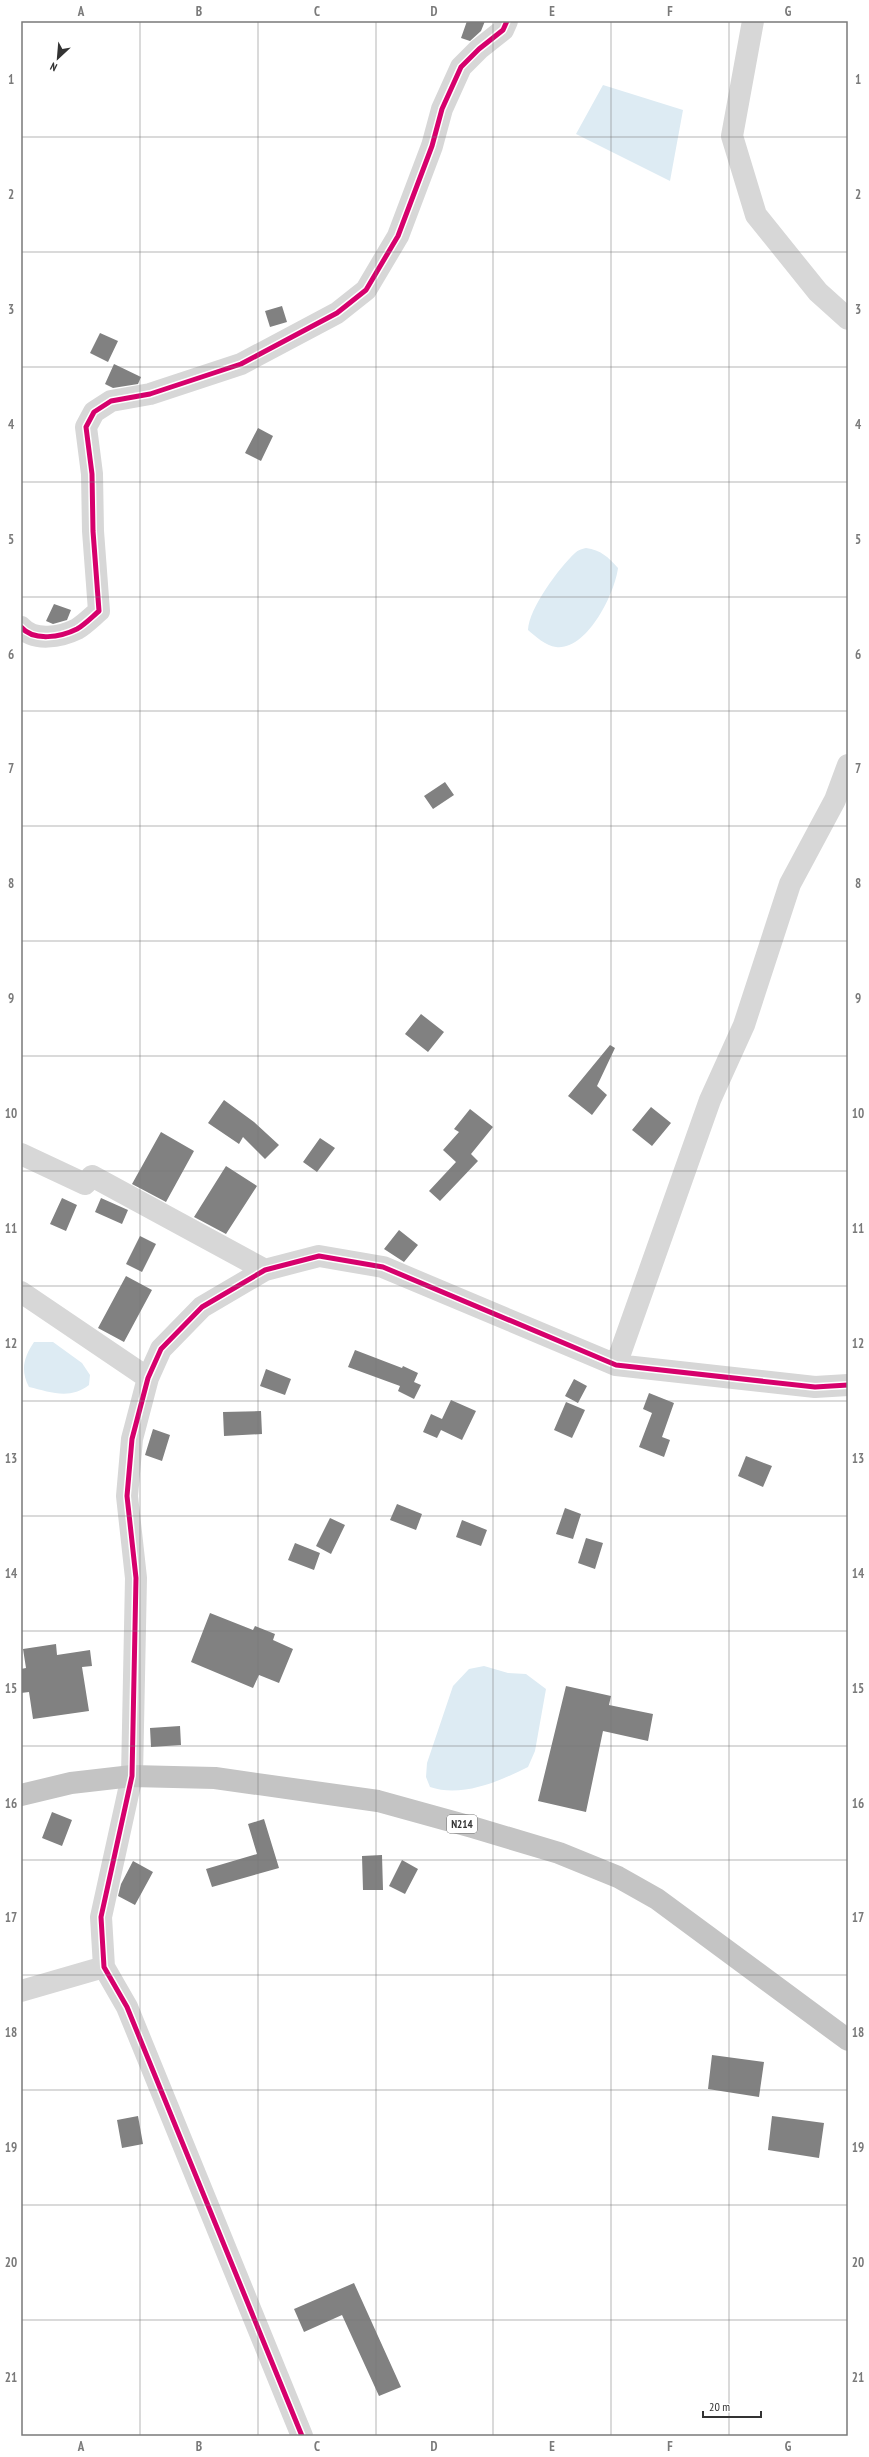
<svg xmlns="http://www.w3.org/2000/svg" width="869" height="2457" viewBox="0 0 869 2457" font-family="'PT Sans Narrow',sans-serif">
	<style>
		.water { fill: #ddebf3 }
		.building { fill: #818181 }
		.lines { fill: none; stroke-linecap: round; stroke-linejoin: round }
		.minor { stroke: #d7d7d7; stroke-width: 22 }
		.highway { stroke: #c4c4c4; stroke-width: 22 }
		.cycleway-casing { stroke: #fff; stroke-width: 8 }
		.cycleway { stroke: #d6006c; stroke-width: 5 }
		.grid { fill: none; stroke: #7a7a7a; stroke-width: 1; stroke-opacity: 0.55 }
		.labels { text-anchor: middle; stroke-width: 4; stroke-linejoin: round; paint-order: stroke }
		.shield { fill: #fff; stroke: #707070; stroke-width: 1 }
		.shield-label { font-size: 11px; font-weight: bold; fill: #333 }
		.neatline { fill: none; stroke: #7a7a7a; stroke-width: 1.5 }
		.grid-label { font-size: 13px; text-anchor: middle; font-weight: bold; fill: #7a7a7a }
	</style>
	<rect width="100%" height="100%" fill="#fff"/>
	<!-- water -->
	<path class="water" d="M603 85 683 110 670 181 576 134Z
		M586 548C601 550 608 557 618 568 615 593 587 651 556 647 546 646 535 636 528 630 529 608 559 568 575 553 578 550 582 549 586 548Z
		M34 1342H53L82 1363 90 1375 89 1385C70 1400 50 1392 29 1387 20 1370 24 1357 34 1342Z
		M484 1666 508 1673 526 1674 546 1689 535 1751 528 1767C500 1781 462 1798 430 1787L426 1777 427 1763 453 1686 469 1669Z"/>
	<!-- building -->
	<path class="building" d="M467 21H485L481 31 470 41 461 38Z
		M282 306 287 322 270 327 265 311Z
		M100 333 118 341 108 362 90 353Z
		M114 364 141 377 138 384 113 388 105 384Z
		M258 428 273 436 261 461 245 453Z
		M54 604 71 610 67 620 53 624 46 621Z
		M445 782 454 795 433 809 424 796Z
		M421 1014 444 1032 428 1052 405 1034Z
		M610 1045 615 1048 597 1086 607 1095 592 1115 568 1096Z
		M224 1100 254 1122 279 1145 265 1159 243 1137 239 1144 208 1123Z
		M651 1107 671 1123 652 1146 632 1130Z
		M470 1109 493 1127 471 1154 478 1161 440 1201 429 1191 456 1162 443 1150 459 1132 454 1129Z
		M161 1132 194 1151 166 1202 132 1184Z
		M320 1138 335 1148 317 1172 303 1162Z
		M226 1166 257 1186 226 1234 194 1217Z
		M62 1198 77 1205 66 1231 50 1224Z
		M101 1198 128 1210 122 1224 95 1212Z
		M399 1230 418 1245 404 1262 384 1249Z
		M140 1236 156 1244 142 1272 126 1264Z
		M126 1276 152 1290 124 1342 98 1328Z
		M355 1350 402 1368 403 1366 418 1373 414 1382 421 1385 414 1399 398 1391 400 1386 348 1367Z
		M266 1369 291 1379 285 1395 260 1386Z
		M574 1379 587 1386 578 1403 565 1396Z
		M649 1393 674 1403 662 1437 670 1440 664 1457 639 1447 652 1413 643 1409Z
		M451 1400 476 1411 462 1440 441 1430 437 1438 423 1432 431 1414 442 1419Z
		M566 1402 585 1410 572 1438 554 1430Z
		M261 1411 262 1434 224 1436 223 1412Z
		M153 1429 170 1435 162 1461 145 1455Z
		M746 1456 772 1466 763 1487 738 1476Z
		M397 1504 422 1514 416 1530 390 1520Z
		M565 1508 581 1514 573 1539 556 1534Z
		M330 1518 345 1525 331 1554 316 1546Z
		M462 1520 487 1530 481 1546 456 1537Z
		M586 1538 603 1543 595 1569 578 1563Z
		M295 1543 320 1553 314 1570 288 1560Z
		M210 1613 253 1630 255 1626 275 1634 273 1640 293 1649 279 1683 259 1675 253 1688 191 1662Z
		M56 1644 57 1655 90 1650 92 1666 82 1667 89 1711 33 1719 29 1692 21 1693V1669L26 1668 23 1649Z
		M566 1686 611 1696 609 1705 653 1714 648 1741 603 1731 586 1812 538 1801Z
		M180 1726 181 1745 151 1747 150 1728Z
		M52 1812 72 1820 62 1846 42 1838Z
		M264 1819 279 1868 212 1887 206 1869 257 1854 248 1824Z
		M382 1855 383 1890H363L362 1856Z
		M402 1860 418 1869 405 1894 389 1886Z
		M133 1861 153 1872 135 1905 118 1896 121 1884Z
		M712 2055 764 2062 759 2097 708 2089Z
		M138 2116 143 2144 122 2148 117 2120Z
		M772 2116 824 2123 819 2158 768 2150Z
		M354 2283 401 2387 379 2396 342 2315 304 2332 294 2309Z"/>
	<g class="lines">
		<!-- minor -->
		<path class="minor" d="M753 21 732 136 756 215 818 292 848 319
			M21 627C34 642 61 637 77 629 84 625 92 617 99 611L93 531 92 474 86 427 94 412 111 401 150 394 241 364 337 313 366 290 398 236 432 146 442 109 461 67 479 49 503 30 507 21
			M21 1154 85 1184 92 1176 265 1270
			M21 1292 148 1378
			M616 1365 710 1100 744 1025 790 884 835 800 848 765
			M21 1991 104 1967
			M302 2436 127 2007 104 1967 101 1917 132 1776 136 1578 127 1496 132 1439 148 1378 161 1349 202 1307 265 1270 319 1256 383 1267 616 1365 815 1387 848 1385"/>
		<!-- highway -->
		<path class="highway" d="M21 1795 71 1783 132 1776 215 1778 378 1801 472 1827 559 1853 618 1877 657 1899 848 2040"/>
		<defs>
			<path id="cycleway" d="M21 627C34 642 61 637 77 629 84 625 92 617 99 611L93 531 92 474 86 427 94 412 111 401 150 394 241 364 337 313 366 290 398 236 432 146 442 109 461 67 479 49 503 30 507 21
				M302 2436 127 2007 104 1967 101 1917 132 1776 136 1578 127 1496 132 1439 148 1378 161 1349 202 1307 265 1270 319 1256 383 1267 616 1365 815 1387 848 1385"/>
		</defs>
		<!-- cycleway casing -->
		<use href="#cycleway" class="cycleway-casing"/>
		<!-- cycleway -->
		<use href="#cycleway" class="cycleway"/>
	</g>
	<!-- grid -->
	<path class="grid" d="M140 21V2436M258 21V2436M376 21V2436M493 21V2436M611 21V2436M729 21V2436M21 137H848M21 252H848M21 367H848M21 482H848M21 597H848M21 711H848M21 826H848M21 941H848M21 1056H848M21 1171H848M21 1286H848M21 1401H848M21 1516H848M21 1631H848M21 1746H848M21 1860H848M21 1975H848M21 2090H848M21 2205H848M21 2320H848"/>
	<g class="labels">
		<!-- shield labels -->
		<rect class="shield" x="447" y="1815" width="30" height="18" rx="3"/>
		<g class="shield-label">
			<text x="462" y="1828">N214</text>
		</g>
	</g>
	<!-- border -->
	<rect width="869" height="2457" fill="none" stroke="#ffffff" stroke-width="44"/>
	<!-- north arrow -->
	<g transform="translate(58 58) rotate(206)" stroke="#ffffff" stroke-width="3" paint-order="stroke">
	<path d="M0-3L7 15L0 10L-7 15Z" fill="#333333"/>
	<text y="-6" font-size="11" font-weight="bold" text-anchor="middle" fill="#333333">N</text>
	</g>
	<!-- scale -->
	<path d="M703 2411v6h58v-6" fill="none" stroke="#333333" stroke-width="2"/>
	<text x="709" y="2411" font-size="12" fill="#333333" stroke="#ffffff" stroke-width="3" paint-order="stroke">20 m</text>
	<rect x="22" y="22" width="825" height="2413" class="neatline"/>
	<g class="grid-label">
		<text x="81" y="16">A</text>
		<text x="199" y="16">B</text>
		<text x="317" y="16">C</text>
		<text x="434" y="16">D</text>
		<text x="552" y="16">E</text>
		<text x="670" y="16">F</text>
		<text x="788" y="16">G</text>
		<text x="11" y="84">1</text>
		<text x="858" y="84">1</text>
		<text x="11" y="199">2</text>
		<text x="858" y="199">2</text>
		<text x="11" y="314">3</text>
		<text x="858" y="314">3</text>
		<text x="11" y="429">4</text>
		<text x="858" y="429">4</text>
		<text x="11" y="544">5</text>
		<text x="858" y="544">5</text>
		<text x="11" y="659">6</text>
		<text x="858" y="659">6</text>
		<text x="11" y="773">7</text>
		<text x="858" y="773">7</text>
		<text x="11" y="888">8</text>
		<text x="858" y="888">8</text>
		<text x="11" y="1003">9</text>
		<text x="858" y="1003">9</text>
		<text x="11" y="1118">10</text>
		<text x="858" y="1118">10</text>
		<text x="11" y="1233">11</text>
		<text x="858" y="1233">11</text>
		<text x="11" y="1348">12</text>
		<text x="858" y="1348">12</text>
		<text x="11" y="1463">13</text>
		<text x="858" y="1463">13</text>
		<text x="11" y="1578">14</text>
		<text x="858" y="1578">14</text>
		<text x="11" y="1693">15</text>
		<text x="858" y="1693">15</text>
		<text x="11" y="1808">16</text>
		<text x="858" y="1808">16</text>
		<text x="11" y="1922">17</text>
		<text x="858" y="1922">17</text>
		<text x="11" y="2037">18</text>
		<text x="858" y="2037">18</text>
		<text x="11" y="2152">19</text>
		<text x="858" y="2152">19</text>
		<text x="11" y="2267">20</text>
		<text x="858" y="2267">20</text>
		<text x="11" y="2382">21</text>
		<text x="858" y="2382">21</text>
		<text x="81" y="2451">A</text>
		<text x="199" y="2451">B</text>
		<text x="317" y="2451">C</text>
		<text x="434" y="2451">D</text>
		<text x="552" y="2451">E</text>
		<text x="670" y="2451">F</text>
		<text x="788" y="2451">G</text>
	</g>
</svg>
